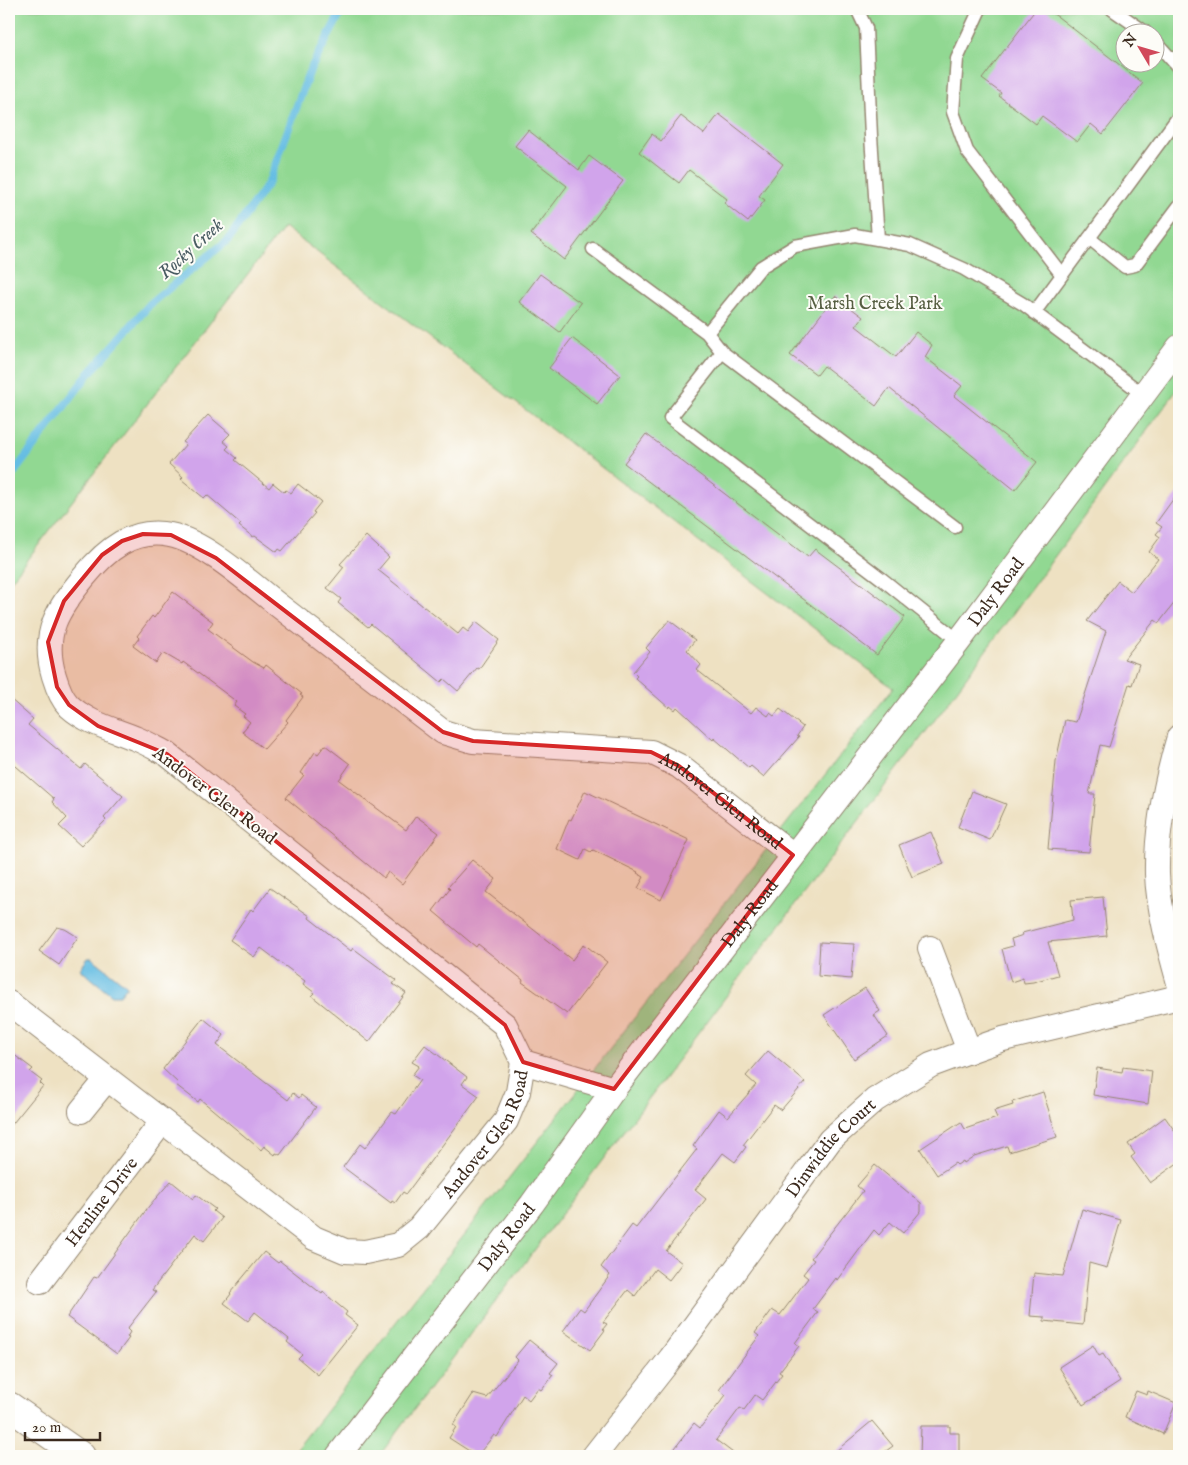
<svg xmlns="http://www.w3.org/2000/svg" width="1188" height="1465" viewBox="0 0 1188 1465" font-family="'IM FELL English',serif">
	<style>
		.green { fill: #91d892; stroke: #668158; fill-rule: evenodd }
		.water { fill: #65bde3; stroke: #507480 }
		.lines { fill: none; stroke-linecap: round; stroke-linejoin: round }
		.stream { stroke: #65bde3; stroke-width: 8 }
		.building { fill: #d1a4eb }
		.service-casing { stroke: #948670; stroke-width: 15 }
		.minor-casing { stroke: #948670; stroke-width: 26 }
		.primary-casing { stroke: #948670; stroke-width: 30 }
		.service { stroke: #fff; stroke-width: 12 }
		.minor { stroke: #fff; stroke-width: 24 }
		.primary { stroke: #fff; stroke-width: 28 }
		.marked { fill: #d62828; fill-opacity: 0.2; stroke: #d62828; stroke-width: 4; stroke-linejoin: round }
		.labels { text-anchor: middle; stroke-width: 4; stroke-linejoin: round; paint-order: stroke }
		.park-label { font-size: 18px; fill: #555e41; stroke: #fdfcf7 }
		.street-label { font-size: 18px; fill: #3b2a1e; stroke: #fdfcf7 }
		.water-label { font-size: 19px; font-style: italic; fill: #4a5d63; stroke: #fdfcf7 }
	</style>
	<rect width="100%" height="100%" fill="#fdfcf7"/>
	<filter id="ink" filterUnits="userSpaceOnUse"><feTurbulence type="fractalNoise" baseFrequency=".02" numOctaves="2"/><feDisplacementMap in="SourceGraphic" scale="10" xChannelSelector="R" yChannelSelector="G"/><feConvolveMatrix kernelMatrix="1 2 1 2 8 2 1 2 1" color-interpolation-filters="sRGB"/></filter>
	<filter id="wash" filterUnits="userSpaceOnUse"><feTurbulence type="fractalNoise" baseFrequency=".0096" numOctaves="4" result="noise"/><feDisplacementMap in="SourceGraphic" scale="20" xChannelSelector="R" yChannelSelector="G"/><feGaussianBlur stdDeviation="1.12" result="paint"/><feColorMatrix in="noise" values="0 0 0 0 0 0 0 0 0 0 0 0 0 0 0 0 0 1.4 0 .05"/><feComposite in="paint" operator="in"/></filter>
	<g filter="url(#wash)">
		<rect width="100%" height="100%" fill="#eee1c2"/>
		<!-- green -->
		<path class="green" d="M9 9H1179V387L940 713 379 1456H291L893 688 284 227 9 583ZM1126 32H1156V62H1126Z"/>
		<!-- water -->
		<path class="water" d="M88 958H92L125 984 127 986 120 995H112L82 971 80 969Z"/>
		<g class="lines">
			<!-- stream -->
			<path class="stream" d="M9 479 87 376 151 303 228 240 269 182 310 70 343 9"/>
		</g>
		<g id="blocks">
			<!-- building -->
			<path class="building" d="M1036 9H1045L1058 17 1143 83 1103 134 1091 124 1077 142 1042 116 1036 124 999 96 1001 93 982 79Z
				M719 114 783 164 759 196 765 200 748 222 724 203 727 199 689 170 679 183 639 152 652 134 661 141 681 116 704 134Z
				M528 130 579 170 589 156 623 181 564 260 531 234 567 186 515 146Z
				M540 274 581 303 560 332 519 302Z
				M835 296 863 317 856 326 896 357 916 332 932 345 925 357 962 386 954 396 1037 462 1015 490 889 388 876 406 824 366 817 375 790 355Z
				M572 338 620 375 597 404 549 368Z
				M208 415 230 434 223 441 229 446 226 449 237 458 235 460 269 488 273 483 284 492 286 490 291 493 298 484 321 502 313 512 315 513 282 551 279 549 277 552 255 536 253 537 239 526 241 524 207 495 204 498 181 479 183 477 169 464 186 444 183 442Z
				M646 434 808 557 815 549 905 617 877 655 624 463Z
				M1179 491V597L1159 623 1155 620 1124 659 1139 664 1132 685 1129 684 1109 747 1100 745 1089 794H1095L1089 852 1048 849 1056 761 1065 720 1076 722 1106 631 1087 621 1118 581 1132 592 1158 559 1149 552 1160 537 1156 534 1162 527 1156 523Z
				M366 536 389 557 378 570 458 634 463 628 468 632 476 622 499 640 479 669 477 668 458 691 444 679 441 682 371 624 368 627 338 603 341 599 327 588 344 567 340 564Z
				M173 592 213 622 208 629 253 662 264 668 266 665 302 694 300 695 303 697 286 720 288 722 264 749 242 732 250 722 243 716 245 714 234 706 237 702 183 662 182 664 163 653 156 663 133 646 139 638 137 636 152 616 154 618Z
				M669 620 695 640 687 650 701 665 697 670 751 713 756 707 768 716 770 713 774 716 780 709 803 727 797 736 799 737 764 777 751 766 749 768 714 738 713 740 677 707 675 710 670 706 669 708 635 678 637 676 633 672 650 652 646 648Z
				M9 698 33 719 28 725 81 769 85 764 123 796 104 818 106 820 81 846 59 826 67 818 52 802 54 799 9 760Z
				M325 745 350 764 339 780 406 830 416 816 439 833 402 884 388 872 384 878 286 798 304 775 301 773 315 752 318 754Z
				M585 791 689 840 661 900 638 888 644 877 637 873 638 872 593 850 591 852 585 849 580 860 557 849 569 819 571 820Z
				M972 791 1006 804 990 840 958 827Z
				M931 832 944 864 912 877 899 845Z
				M472 860 496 879 486 892 572 960 584 944 607 962 567 1014 522 982 523 980 478 944 476 947 433 911 450 889 448 887Z
				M270 888 310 916 309 918 351 951 353 948 396 980 393 984 406 993 369 1042 312 996 315 993 303 984 305 981 261 948 254 957 230 940 251 909 253 911Z
				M1103 897 1107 936 1048 942 1058 975 1033 982 1024 983 1023 978 1011 982 1002 949 1013 946 1011 939 1023 935 1022 933 1073 920 1071 900Z
				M57 927 65 929 78 937 59 965 39 951Z
				M820 942 854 944 851 979 818 976Z
				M865 988 880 1011 874 1015 888 1036 854 1059 824 1015Z
				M203 1018 224 1035 217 1045 288 1100 293 1093 299 1098 301 1095 316 1107 280 1155 276 1153 275 1155 264 1146 261 1150 200 1099 198 1102 176 1085 178 1083 163 1069Z
				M425 1045 467 1077 462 1084 479 1096 406 1194 403 1192 395 1203 392 1201 391 1203 343 1167 360 1144 365 1148 392 1112 396 1114 420 1080 412 1075 419 1066 412 1062Z
				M9 1051 33 1069 30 1072 42 1081 40 1083 43 1086 9 1128Z
				M768 1051 805 1082 781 1110 774 1105 743 1145 746 1147 735 1162 723 1153 695 1190 706 1199 666 1251 682 1263 669 1280 655 1269 635 1296 628 1290 603 1322 607 1324 603 1329 605 1330 590 1350 563 1331 580 1308 584 1311 610 1275 601 1267 632 1225 636 1228 697 1149 693 1146 719 1110 728 1117 756 1085 746 1076Z
				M1123 1067 1152 1071 1148 1104 1093 1095 1097 1068 1122 1072Z
				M1043 1092 1057 1137 1009 1152 1007 1146 974 1156 964 1163 963 1161 957 1165 955 1163 937 1175 920 1149 961 1122 965 1129 997 1118 994 1111 1013 1105 1012 1102Z
				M1165 1117 1179 1137V1162L1150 1183 1131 1157 1135 1154 1128 1144Z
				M875 1165 921 1203V1211L903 1233 890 1222 879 1235 874 1230 837 1280 836 1278 813 1309 818 1312 795 1343 799 1346 779 1372 782 1374 762 1400 755 1395 744 1410 740 1408 716 1440 737 1456H669L694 1423 700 1428 726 1395 719 1390 759 1336 755 1333 772 1310 780 1315 808 1278 803 1274 814 1260 811 1258 863 1191 857 1186Z
				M171 1181 193 1199 196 1195 215 1209 213 1211 222 1218 204 1241 195 1234 152 1290 156 1292 127 1329 130 1332 127 1337 129 1338 117 1354 67 1317 94 1277 97 1278 149 1206Z
				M1082 1209 1121 1220 1107 1268 1089 1263 1083 1325 1044 1321V1317L1030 1316 1034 1273 1063 1276Z
				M264 1252 278 1263 280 1261 322 1294 323 1292 347 1312 345 1315 358 1325 318 1375 298 1358 302 1354 287 1342 289 1339 255 1312 248 1321 224 1303 231 1294 230 1293Z
				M529 1340 558 1363 550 1373 553 1375 541 1390 538 1388 529 1400 523 1395 497 1437 494 1435 477 1456 449 1438 456 1427 453 1425 473 1394 487 1398 518 1360 515 1357Z
				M1093 1345 1099 1356 1103 1354 1120 1381 1083 1405 1059 1367Z
				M1136 1391 1147 1395 1148 1391 1176 1403 1163 1434 1125 1417Z
				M872 1421 893 1446 879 1456H830Z
				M921 1426H950V1433H959V1454L920 1456Z"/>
		</g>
	</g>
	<g filter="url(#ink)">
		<use href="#blocks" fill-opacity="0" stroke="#948670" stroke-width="1"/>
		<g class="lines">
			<defs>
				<path id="service" d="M857 9 866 28 871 136 878 239
					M980 9 957 59 953 112 967 151 1062 275
					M1112 9 1145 32
					M1156 42 1179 68
					M1089 238 1125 267 1135 265 1179 206
					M593 249 707 333 761 267 795 246 855 235 910 245 964 269 1023 304 1144 395
					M1034 313 1179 116
					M707 333 722 352 955 527
					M722 352 670 418 882 579 959 641"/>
				<g id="minor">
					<path d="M1179 737C1166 781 1156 827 1157 874 1158 907 1170 951 1179 983"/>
					<path d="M930 948 969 1051"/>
					<path id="s1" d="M9 1003 314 1238 345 1251 365 1252 398 1245 419 1228 506 1121 518 1092 523 1062 505 1025 167 754C157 749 147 743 137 739 113 729 89 724 69 706 61 698 57 686 54 676 41 633 58 609 84 577 106 550 133 527 170 535 205 542 250 583 278 605 333 647 388 690 443 732L473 741 651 752 679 766 793 855"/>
					<path d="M523 1062 614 1089"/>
					<path d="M81 1111 107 1079"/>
					<path id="s2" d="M40 1282 162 1122"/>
					<path id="s3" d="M338 1456 532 1204 614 1089 959 641 1179 347"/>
					<path id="s4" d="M594 1456 671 1358 830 1140 875 1100 931 1065 969 1051 1003 1039 1179 997"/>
				</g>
				<path id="primary" d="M9 1406 81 1456"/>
			</defs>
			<!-- service casing -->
			<use href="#service" class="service-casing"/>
			<!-- minor casing -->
			<use href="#minor" class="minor-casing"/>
			<!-- primary casing -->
			<use href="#primary" class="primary-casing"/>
			<!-- service -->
			<use href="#service" class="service"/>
			<!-- minor -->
			<use href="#minor" class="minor"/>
			<!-- primary -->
			<use href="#primary" class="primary"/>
		</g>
	</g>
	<!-- marked area -->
	<path class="marked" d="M143 534 171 535 216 558 443 732 473 741 651 752 679 766 793 855 614 1089 523 1062 505 1025 167 754 98 726 69 705 57 687 48 642 64 601 102 555 122 541Z"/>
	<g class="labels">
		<!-- park labels -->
		<g class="park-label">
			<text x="875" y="309">Marsh Creek Park</text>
		</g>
		<!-- street labels -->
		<g class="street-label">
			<text dy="6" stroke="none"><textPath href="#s3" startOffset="1086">Daly Road</textPath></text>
			<text transform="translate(215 795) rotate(37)" y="6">Andover Glen Road</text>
			<text dy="6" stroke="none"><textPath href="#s1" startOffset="2160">Andover Glen Road</textPath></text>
			<text dy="6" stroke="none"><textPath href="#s3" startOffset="681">Daly Road</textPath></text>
			<text dy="6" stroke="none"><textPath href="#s1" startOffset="616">Andover Glen Road</textPath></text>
			<text dy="6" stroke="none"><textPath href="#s4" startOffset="389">Dinwiddie Court</textPath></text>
			<text dy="6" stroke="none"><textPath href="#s2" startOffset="101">Henline Drive</textPath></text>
			<text dy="6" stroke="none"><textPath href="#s3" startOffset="276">Daly Road</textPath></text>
		</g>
		<!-- water labels -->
		<g class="water-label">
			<text transform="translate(190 248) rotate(-42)" y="7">Rocky Creek</text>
		</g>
	</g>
	<!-- margin -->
	<rect width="1188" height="1465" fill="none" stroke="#fdfcf7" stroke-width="30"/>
	<!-- north arrow -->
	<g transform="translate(1140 48) rotate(308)"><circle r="24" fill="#fdfcf7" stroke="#afa8a0"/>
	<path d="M0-4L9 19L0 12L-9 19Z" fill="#d1495b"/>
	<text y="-8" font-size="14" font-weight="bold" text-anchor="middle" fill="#3b2a1e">N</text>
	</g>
	<!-- scale -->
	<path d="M25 1432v8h75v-8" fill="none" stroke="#3b2a1e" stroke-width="2.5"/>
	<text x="32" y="1432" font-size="15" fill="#3b2a1e" stroke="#fdfcf7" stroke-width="4" paint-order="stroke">20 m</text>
</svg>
